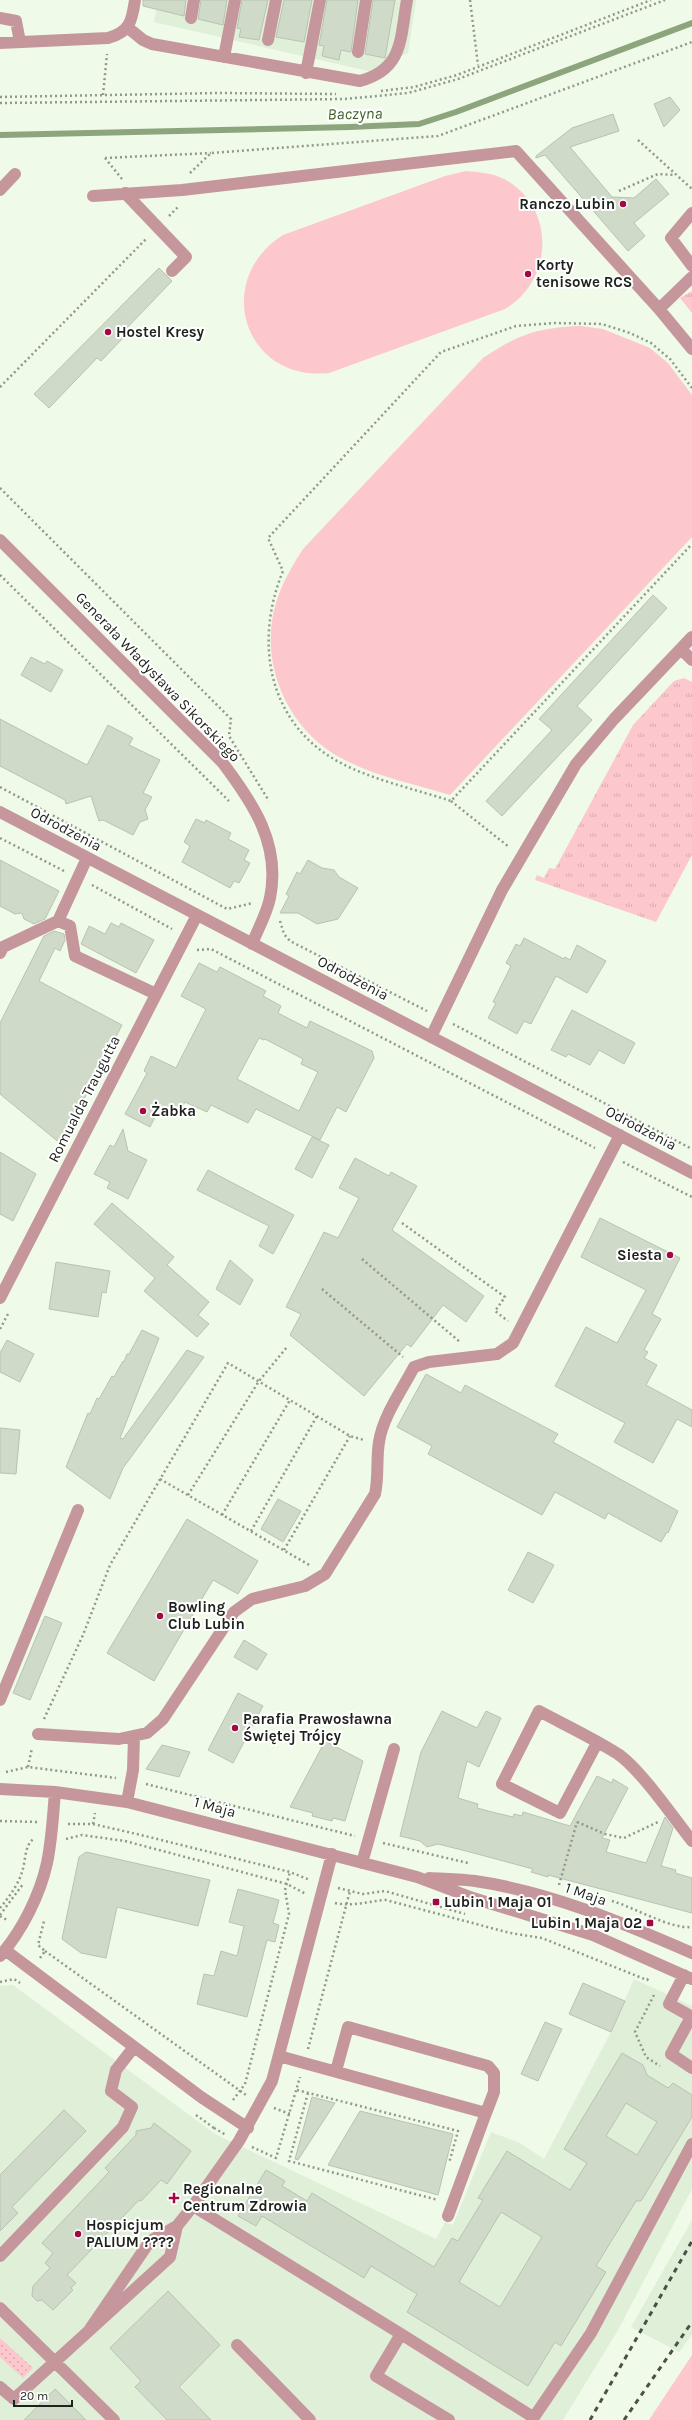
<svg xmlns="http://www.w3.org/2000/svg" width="692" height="2420" viewBox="0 0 692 2420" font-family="Karla,sans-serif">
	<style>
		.built { fill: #e0efd7 }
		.grass { fill: url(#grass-tufts) }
		.park { fill: url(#park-dots) }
		.garden { fill: #fdc7ce }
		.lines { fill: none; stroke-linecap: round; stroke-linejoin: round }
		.stream { stroke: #8ca57d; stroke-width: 6 }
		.building { fill: #cfdac9; stroke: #b8c3b2; fill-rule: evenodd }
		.path { stroke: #91988c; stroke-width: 2.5; stroke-dasharray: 2 3; stroke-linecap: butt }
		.minor { stroke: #c5979d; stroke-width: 12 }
		.rail { stroke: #4b5048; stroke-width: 3; stroke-dasharray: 5 5; stroke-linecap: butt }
		.poi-dot { fill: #a30941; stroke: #fff; stroke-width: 1.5 }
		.labels { text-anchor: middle; stroke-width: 4; stroke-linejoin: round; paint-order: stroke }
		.poi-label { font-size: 15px; font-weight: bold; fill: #1e221c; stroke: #fff; text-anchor: start }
		.street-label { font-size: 15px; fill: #1e221c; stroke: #fff }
		.water-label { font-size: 16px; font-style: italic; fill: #3f6027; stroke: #fff }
	</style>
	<defs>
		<pattern id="grass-tufts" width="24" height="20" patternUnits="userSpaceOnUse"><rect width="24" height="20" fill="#fdc7ce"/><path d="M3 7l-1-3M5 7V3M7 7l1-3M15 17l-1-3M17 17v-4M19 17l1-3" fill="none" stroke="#d8abb0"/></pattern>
		<pattern id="park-dots" width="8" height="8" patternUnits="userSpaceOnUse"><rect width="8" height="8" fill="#fdc7ce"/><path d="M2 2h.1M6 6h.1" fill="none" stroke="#d8abb0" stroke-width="1.8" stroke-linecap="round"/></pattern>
	</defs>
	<rect width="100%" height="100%" fill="#effae9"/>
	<!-- built -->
	<path class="built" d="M158 0H416L408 53 368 71 154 22Z
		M634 1979 692 2006V2189L618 2330 563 2420H0V1986L13 1985 215 2134 436 2239 445 2222 453 2225 491 2132 520 2143 544 2159 611 2032Z
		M692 2220V2335L679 2352 631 2327Z"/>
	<!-- grass -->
	<path class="grass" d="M692 291V313L680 298Z
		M684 678 692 682V855L656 922 535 880 537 875 544 878 549 868 555 869 633 725 674 681Z"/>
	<!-- park -->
	<path class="park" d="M0 2338 33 2368 23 2378 0 2357Z"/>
	<!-- garden -->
	<path class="garden" d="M466 171C479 172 492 173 504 179 556 207 554 280 505 309L329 373C244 382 212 280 283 235L445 176Z
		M580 326 603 329 650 348 668 363 692 395V537L450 795C414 784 374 776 341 758 287 729 258 662 276 603 282 583 292 566 303 549L483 358C519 334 537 328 580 326Z
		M692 2355V2420H649Z"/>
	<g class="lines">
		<!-- stream -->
		<path class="stream" d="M0 135 350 127 419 124 456 112 692 23"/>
	</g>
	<!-- building -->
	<path class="building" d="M143 0H186L184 16 143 6Z
		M201 0H227L223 25 198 19Z
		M242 0H268L259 40 239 37 241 29 237 28Z
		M284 0H312L304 42 276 37Z
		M327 0H358L351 52 341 50 339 60 322 56 324 46 319 45Z
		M373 0H395L385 58 365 54Z
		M670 97 680 110 664 127 654 104Z
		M613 114 619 131 570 147 612 197 634 198 656 179 669 194 634 223 645 236 628 251 545 155 536 158V156L572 128Z
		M159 268 172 281 123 332 126 335 101 361 97 358 49 408 34 394Z
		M653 595 667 608 577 706 592 720 502 816 486 801 552 730 539 719Z
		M31 657 45 664 47 661 63 670 51 692 21 675Z
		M0 719 87 765 108 725 133 738 129 745 160 760 143 793 152 797 145 810 148 819 140 822 133 835 103 820 99 821 91 796 66 804 65 800 0 766Z
		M196 819 205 823 206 820 231 833 228 839 249 850 244 860 250 863 239 883 234 881 230 888 182 862 190 846 184 842Z
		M0 860 59 891 45 919 34 924 24 919 22 913 15 914 0 906Z
		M308 860 322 868 334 870 339 877 358 888 338 919 317 924 298 913H280L289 896 286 894 297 872 300 874Z
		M111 923 119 927 121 923 154 940 136 973 81 944 89 926 105 934Z
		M54 931 64 934 65 940 60 951 55 948 39 981 122 1025 61 1144 0 1094V1023L44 936Z
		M524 938 564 959 565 957 570 960 577 945 606 961 587 993 556 976 531 1024 524 1021 517 1034 488 1018 496 1003 493 1002 511 966 506 963 516 944 520 946Z
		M199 963 217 972 220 967 266 991 263 996 281 1006 278 1013 307 1028 310 1021 372 1051 374 1058 346 1112 337 1107 320 1140 256 1109 248 1123 211 1105 207 1112 185 1102 177 1115 160 1107 150 1127 125 1114 147 1073 144 1071 151 1056 176 1068 206 1009 181 996ZM259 1038 264 1040 265 1039 303 1059 301 1064 318 1072 299 1111 237 1079Z
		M572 1010 635 1043 624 1064 599 1050 590 1065 568 1054 566 1057 551 1050Z
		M123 1129 128 1151 147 1160 128 1199 107 1188 110 1182 94 1174 110 1145 114 1147Z
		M312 1137 329 1145 312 1178 295 1169Z
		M0 1152 36 1174 13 1221 0 1214Z
		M355 1158 389 1176 391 1172 417 1186 392 1230 484 1296 466 1322 443 1305 411 1347 407 1344 364 1396 290 1335 301 1314 286 1307 324 1232 338 1238 359 1198 339 1188Z
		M208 1170 294 1215 273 1254 259 1246 269 1226 197 1190Z
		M112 1203 174 1257 167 1265 209 1302 198 1315 209 1324 197 1337 144 1291 155 1278 94 1224Z
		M600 1218 680 1258 652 1314 661 1319 644 1350 648 1352 644 1358 657 1365 646 1385 692 1410V1427L677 1419 653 1463 614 1442 625 1423 555 1386 586 1327 617 1343 646 1290 581 1257Z
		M230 1260 253 1280 240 1305 216 1289Z
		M56 1262 110 1271 106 1293 102 1292 98 1317 49 1309Z
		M142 1330 159 1338 120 1438 123 1439 187 1350 204 1357 123 1468 110 1499 66 1467 88 1413 90 1414 97 1398 99 1399 112 1376 114 1377 123 1361 124 1362 127 1354H129Z
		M7 1340 34 1354 20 1382 0 1372V1353Z
		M426 1374 461 1393 465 1385 558 1434 553 1442 678 1511 668 1533 667 1532 661 1542 608 1513 605 1519 555 1492 542 1515 428 1454 432 1446 397 1427Z
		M0 1428 20 1430 16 1474 0 1473Z
		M278 1499 301 1511 283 1542 261 1529Z
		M187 1519 258 1561 238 1594 213 1580 154 1681 107 1653Z
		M528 1552 554 1565 533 1603 508 1590Z
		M45 1616 62 1623 30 1700 13 1693Z
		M244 1640 267 1654 257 1670 234 1657Z
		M238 1693 263 1706 233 1763 208 1750Z
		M442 1711 477 1728 486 1711 501 1718 479 1767 467 1761 458 1798 478 1804 477 1808 492 1812 513 1817 514 1814 522 1816 523 1812 570 1826 597 1776 612 1783 613 1779 628 1788 602 1838 610 1840 606 1852 646 1863 665 1817 673 1828 661 1866 676 1870 675 1873 692 1878V1913L548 1875V1877L531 1872 533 1869 466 1851 438 1844 427 1847 420 1841 400 1836 421 1752Z
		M325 1741 363 1761 345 1821 333 1818 332 1821 312 1816 313 1813 290 1807Z
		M162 1745 190 1752 179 1777 146 1769Z
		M86 1852 210 1880 198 1926 117 1907 106 1958 81 1953 62 1939 79 1857Z
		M238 1889 279 1900 273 1923 279 1925 275 1942 267 1940 247 2017 197 2004 204 1974 214 1976 221 1951 237 1956 244 1926 229 1922Z
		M583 1983 625 2001 611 2032 569 2014Z
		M545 2022 562 2029 538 2081 521 2074Z
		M622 2053 643 2065 647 2075 668 2088 673 2083 692 2095V2117L641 2201H636L596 2266 606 2272 561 2346 555 2342 528 2386 407 2312 417 2294 371 2266 364 2278 262 2216 256 2226 238 2216 266 2170 285 2181 282 2186 307 2201 312 2193 434 2267 452 2238 458 2241 483 2200 478 2198 507 2151 570 2190 587 2163 564 2149ZM626 2103 657 2122 637 2155 606 2136ZM501 2212 542 2237 500 2307 459 2282Z
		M312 2097 335 2103 298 2160 295 2159Z
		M64 2110 86 2131 12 2207 18 2213 0 2231V2175Z
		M360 2111 453 2134 438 2195 328 2165Z
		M154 2123 191 2151 167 2184 161 2180 141 2201 139 2200 67 2275 76 2283 71 2288 73 2290 53 2310 42 2300 37 2301 32 2296 33 2286 50 2268 45 2263 53 2253 42 2243 109 2172 105 2168 136 2135V2131L151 2128Z
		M168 2291 220 2345 179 2387 211 2420H167L135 2387 141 2381 110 2348Z
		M55 2389 86 2420H24Z"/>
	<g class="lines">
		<!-- path -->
		<path class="path" d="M470 0 478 65
			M381 91 414 87 457 75 651 0
			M103 95 107 54
			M0 97 218 93 336 94
			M0 103 345 99 408 93 458 79 665 0
			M638 140 692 189
			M105 158 211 153
			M105 158 122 179
			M190 173 211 153 438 136 692 42
			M619 191 658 174 675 175
			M169 216 178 207
			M0 387 147 238
			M692 388 670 359 651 343 630 333 602 324 555 323 516 326 441 352 268 538 283 571C254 641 267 723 339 762 372 780 415 789 451 801L692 544
			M0 488 231 719 229 736 269 801
			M0 575 229 801
			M0 787 227 909 253 903
			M451 801 509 847
			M0 838 64 871
			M92 885 172 929
			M280 921 284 934 290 941 427 1011
			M197 950 211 949 595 1148
			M453 1024 692 1149
			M623 1162 692 1197
			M402 1223 505 1297 495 1311 508 1321
			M362 1259 460 1342
			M322 1289 403 1357
			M0 1329 9 1312
			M160 1479 311 1566
			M188 1495 259 1381 287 1347
			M222 1515 290 1400
			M251 1531 317 1416
			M284 1550 350 1436
			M44 1719 83 1635 110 1565 228 1363 350 1436 364 1440
			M28 1767 32 1748
			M6 1772 28 1767 116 1778
			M146 1784 355 1836
			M0 1821 37 1822
			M577 1822 605 1834 624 1838 658 1822
			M68 1824H93L141 1835 290 1872 310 1880
			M93 1824 95 1813
			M66 1839 82 1835 125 1841 287 1884 306 1894
			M383 1843 468 1863
			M559 1885 577 1822
			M338 1888 363 1894 385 1891 465 1914
			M612 1901C636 1908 669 1929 692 1927
			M335 1903C353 1907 368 1901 386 1900L510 1933 542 1938 647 1980 650 1977
			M0 1908C9 1897 18 1885 22 1872 26 1861 24 1844 35 1838
			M0 1915 23 1884
			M0 1916 7 1920
			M45 1951 246 2095
			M40 1958 45 1951 38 1945 44 1921
			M0 1982 14 1979 20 1983
			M654 1995 635 2032 646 2057 660 2066
			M308 2049 350 1891
			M297 2090 458 2131 449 2163
			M308 2093 289 2161 438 2200
			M233 2100 245 2084 289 1914 285 1890 290 1872
			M274 2108 290 2114
			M196 2115 214 2128 216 2126
			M214 2128 226 2135
			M252 2147 276 2158 300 2077"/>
		<!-- minor -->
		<path class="minor" d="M0 18 16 21 20 42
			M191 18 194 0
			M127 27 143 40 152 44 360 81C404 69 400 38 407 0
			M268 40 276 0
			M0 43 108 38C130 32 132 21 135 0
			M358 52 366 0
			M224 57 235 0
			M306 73 320 0
			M0 190 15 174
			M125 193 186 257 172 271
			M93 196 182 190 516 151 659 309 692 277
			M692 213 671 238 692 266
			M659 309 692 349
			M0 540 222 762C253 803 281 844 270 898 267 913 258 929 252 944
			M681 649 692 660
			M0 812 692 1173
			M58 921 70 926 75 956 156 994
			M0 953 3 947 58 921 87 858
			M431 1037 502 890 576 764 614 719 692 637
			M0 1298 197 915
			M0 1700 78 1510
			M38 1734 119 1739 147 1733 163 1719 234 1612 252 1599 305 1586 325 1574 375 1494C379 1476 376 1460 379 1442 383 1416 402 1390 414 1367L429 1362 497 1354 513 1343 620 1135
			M597 1743 560 1813 502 1784 539 1711C565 1725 593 1738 618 1754 641 1770 673 1817 692 1841
			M0 1789 55 1792 127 1802 417 1877 473 1898 593 1935 692 1979
			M127 1802 133 1770 134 1737
			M362 1863 394 1749
			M429 1878C445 1879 460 1879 475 1881 551 1892 623 1923 692 1953
			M5 1950 201 2097 248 2128
			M0 1956C22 1931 40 1895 47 1863 52 1839 53 1815 55 1792
			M684 1975 669 2004 692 2017
			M691 2017 671 2054 692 2068
			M279 2056 304 2063 486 2113 494 2092V2073L488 2066 348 2027 336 2071
			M193 2206 401 2334
			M448 2216 486 2113
			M0 2256 123 2127 132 2107 111 2091 116 2070 134 2047
			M0 2308 114 2420
			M90 2329 150 2241 177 2226 193 2206 239 2141 272 2081 332 1854
			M237 2345 310 2420
			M0 2387 14 2399 170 2257 177 2226
			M449 2420 376 2376 401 2334 533 2417
			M532 2420 591 2333 692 2144"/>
		<!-- rail -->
		<path class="rail" d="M590 2420 692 2241
			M624 2420 692 2322"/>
	</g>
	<!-- markers -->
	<g class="poi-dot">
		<circle cx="623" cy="204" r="4"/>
		<circle cx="528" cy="274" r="4"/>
		<circle cx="108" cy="332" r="4"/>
		<circle cx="143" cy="1111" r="4"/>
		<circle cx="670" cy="1255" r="4"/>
		<circle cx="160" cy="1616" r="4"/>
		<circle cx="235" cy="1728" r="4"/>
		<rect x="432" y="1898" width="8" height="8" rx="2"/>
		<rect x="646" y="1919" width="8" height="8" rx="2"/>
		<path d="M172 2192h4v4h4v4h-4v4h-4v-4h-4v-4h4z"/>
		<circle cx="78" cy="2234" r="4"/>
	</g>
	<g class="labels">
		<!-- poi labels -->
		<g class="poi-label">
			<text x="615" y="209" text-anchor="end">Ranczo Lubin</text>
			<text x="536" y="270">Korty<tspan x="536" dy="17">tenisowe RCS</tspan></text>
			<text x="116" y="337">Hostel Kresy</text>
			<text x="151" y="1116">Żabka</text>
			<text x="662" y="1260" text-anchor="end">Siesta</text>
			<text x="168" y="1612">Bowling<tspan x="168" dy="17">Club Lubin</tspan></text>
			<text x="243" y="1724">Parafia Prawosławna<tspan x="243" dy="17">Świętej Trójcy</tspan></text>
			<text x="444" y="1907">Lubin 1 Maja 01</text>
			<text x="642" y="1928" text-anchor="end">Lubin 1 Maja 02</text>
			<text x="183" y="2194">Regionalne<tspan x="183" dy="17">Centrum Zdrowia</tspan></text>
			<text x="86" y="2230">Hospicjum<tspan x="86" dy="17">PALIUM ????</tspan></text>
		</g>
		<!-- street labels -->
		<g class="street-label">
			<text transform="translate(158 677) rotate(46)" y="5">Generała Władysława Sikorskiego</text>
			<text transform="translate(66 829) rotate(28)" y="5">Odrodzenia</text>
			<text transform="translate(353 978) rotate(28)" y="5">Odrodzenia</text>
			<text transform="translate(84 1099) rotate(-63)" y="5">Romualda Traugutta</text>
			<text transform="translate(641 1128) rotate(28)" y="5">Odrodzenia</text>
			<text transform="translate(215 1807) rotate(15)" y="5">1 Maja</text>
			<text transform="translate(586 1894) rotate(19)" y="5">1 Maja</text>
		</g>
		<!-- water labels -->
		<g class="water-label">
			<text transform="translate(355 113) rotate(-1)" y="6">Baczyna</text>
		</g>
	</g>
	<!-- scale -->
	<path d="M14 2400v6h58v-6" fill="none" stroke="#1e221c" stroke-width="2"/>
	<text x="20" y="2400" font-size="12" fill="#1e221c" stroke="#ffffff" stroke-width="3" paint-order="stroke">20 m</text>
</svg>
